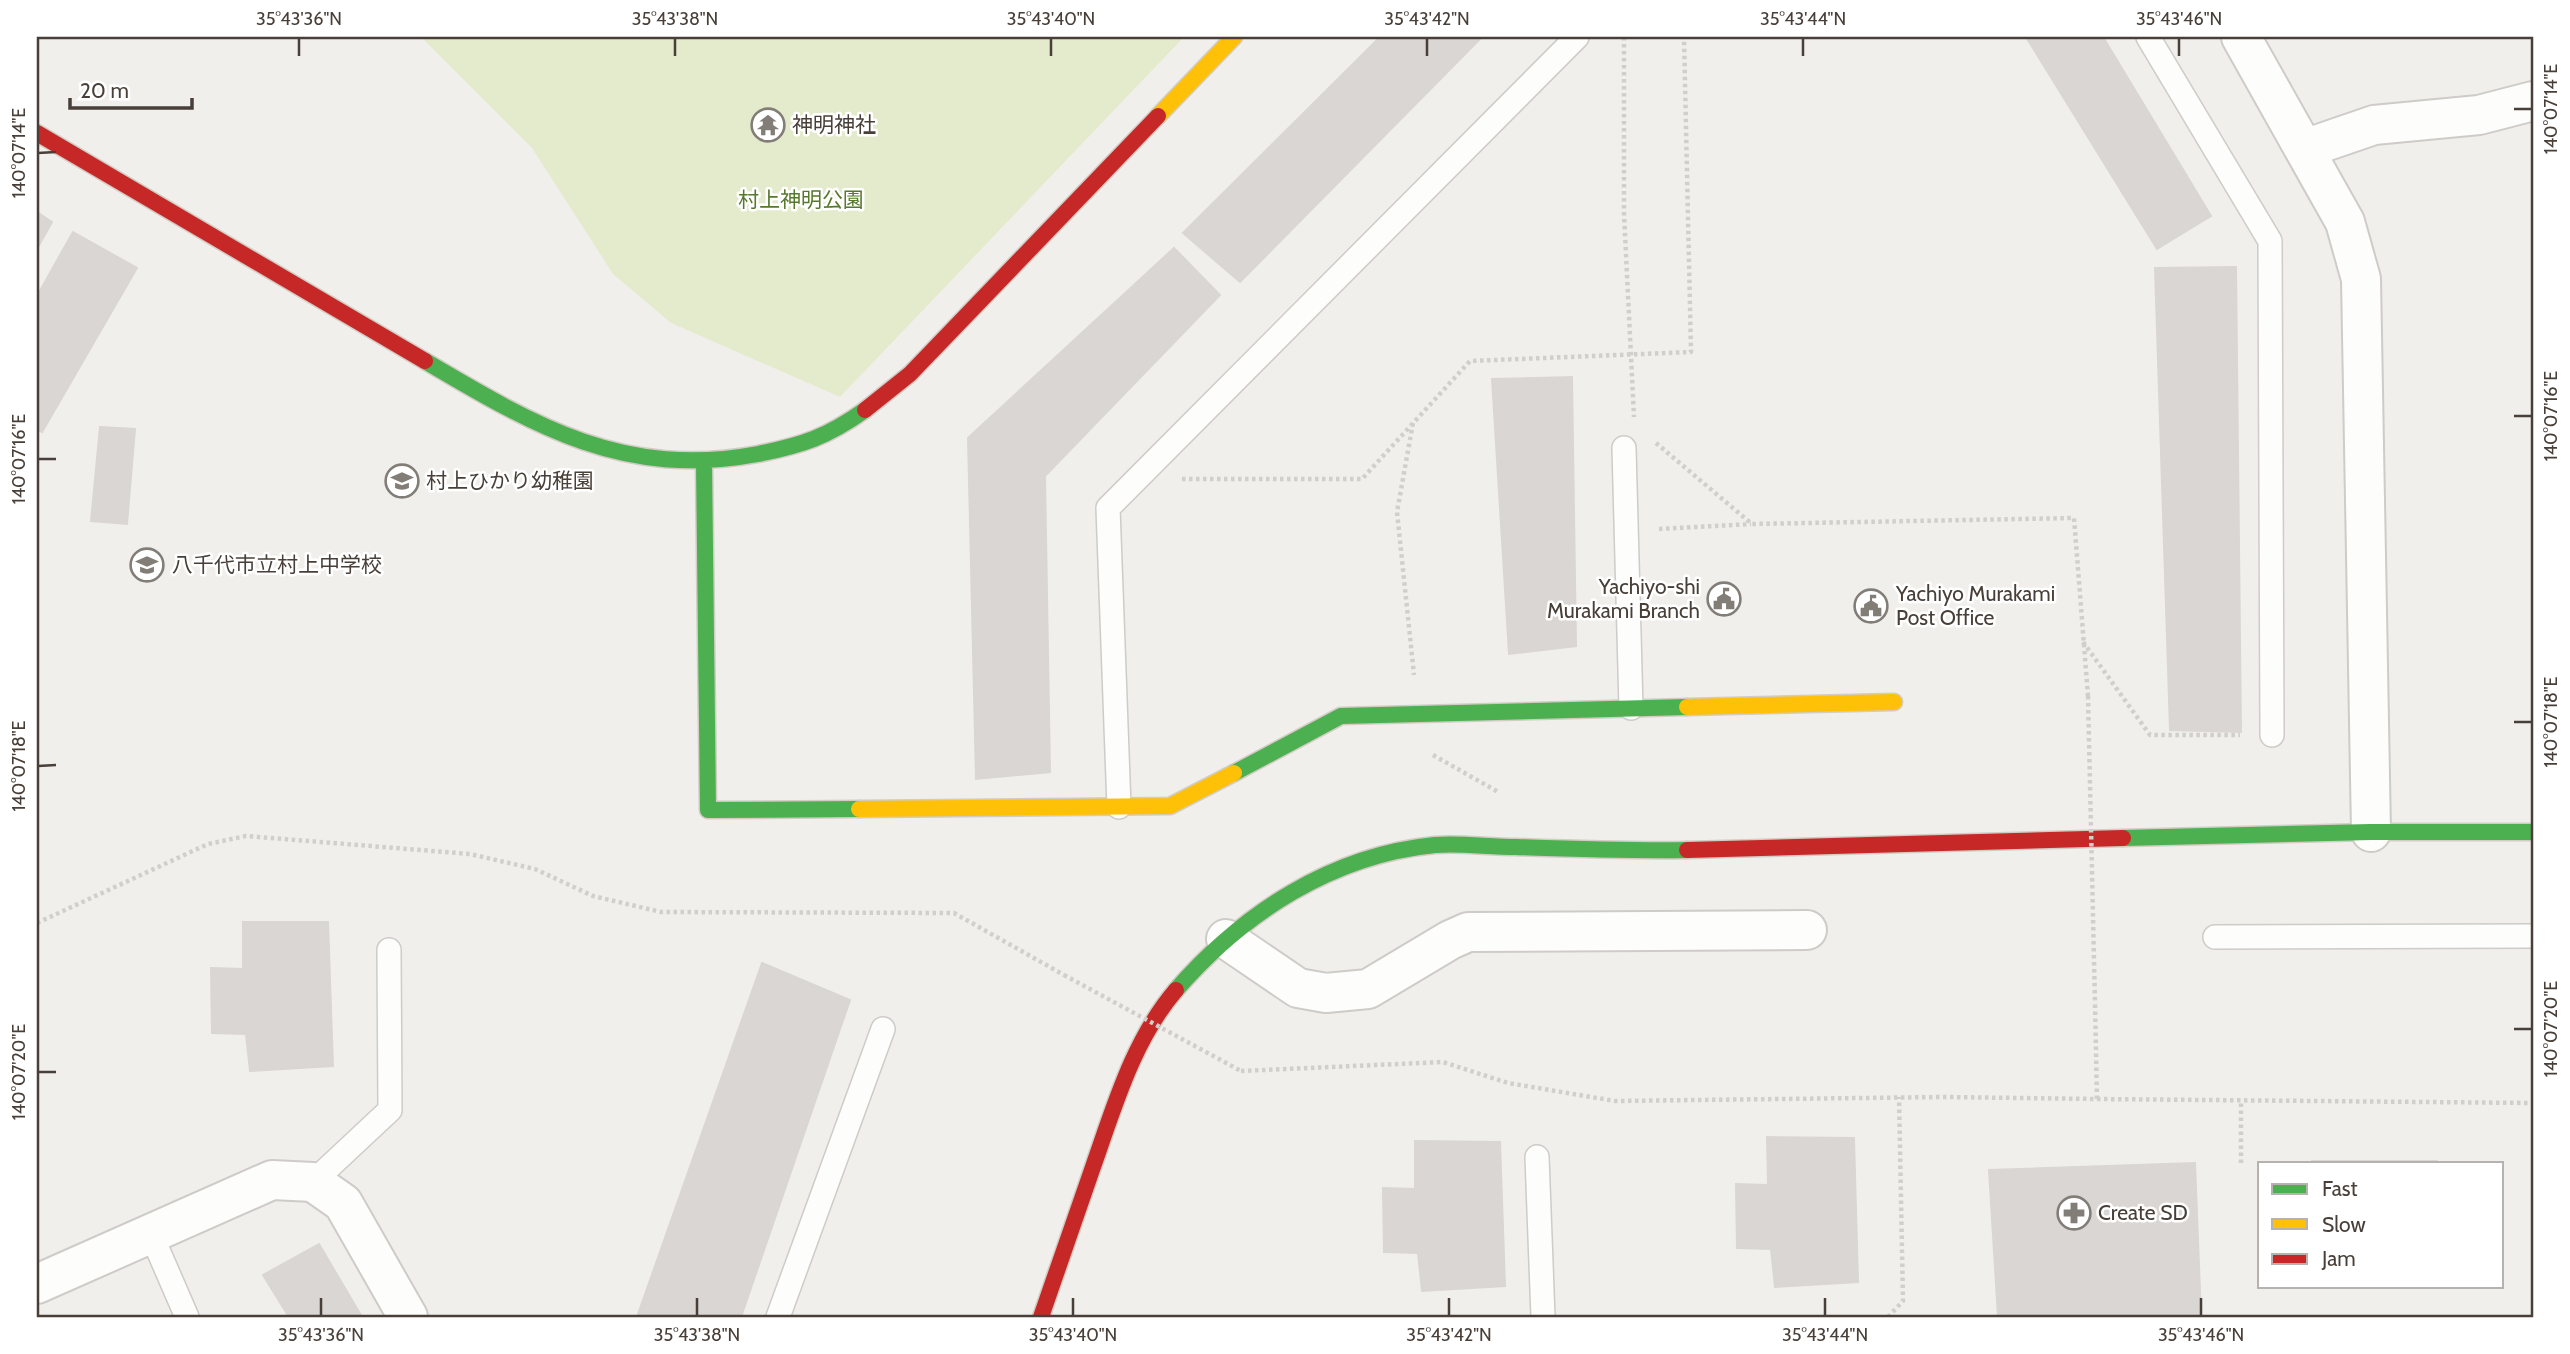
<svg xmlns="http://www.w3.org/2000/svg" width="2570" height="1354" viewBox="0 0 2570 1354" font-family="Cabin,'Noto Sans JP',sans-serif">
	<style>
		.green { fill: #e4ebcd }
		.building { fill: #dad6d3; stroke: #dad6d2; stroke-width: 2 }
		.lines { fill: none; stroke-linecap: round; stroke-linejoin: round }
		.lane-casing { stroke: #cecbc8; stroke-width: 26 }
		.street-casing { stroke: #cecbc8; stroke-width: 42 }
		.fast-casing { stroke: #d2ccc4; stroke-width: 19 }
		.slow-casing { stroke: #d2ccc4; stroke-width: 19 }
		.jam-casing { stroke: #d2ccc4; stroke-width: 19 }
		.path { stroke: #d1cfcb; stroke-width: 4.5; stroke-dasharray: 3.5 3.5; stroke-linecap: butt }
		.lane { stroke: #fdfdfc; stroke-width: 23 }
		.street { stroke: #fdfdfc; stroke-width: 38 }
		.fast { stroke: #4caf50; stroke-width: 16 }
		.slow { stroke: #ffc107; stroke-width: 16 }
		.jam { stroke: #c62828; stroke-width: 16 }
		.path-bridge { stroke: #d1cfcb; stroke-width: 4.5; stroke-dasharray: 3.5 3.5; stroke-linecap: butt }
		.ticks { fill: none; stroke: #483f38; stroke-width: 2.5 }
		.labels { text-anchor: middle; stroke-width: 5; stroke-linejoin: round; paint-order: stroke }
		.poi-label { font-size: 21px; fill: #483f38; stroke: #fff; text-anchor: start }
		.park-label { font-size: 21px; fill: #57792b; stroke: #fff }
		.neatline { fill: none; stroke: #483f38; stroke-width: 2.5 }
		.ticks-label { font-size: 18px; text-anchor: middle; fill: #483f38 }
	</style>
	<rect width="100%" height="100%" fill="#f1efec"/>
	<!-- green -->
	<path class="green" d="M421 37H1184L840 397 671 323 613 274 532 148Z"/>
	<!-- building -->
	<path class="building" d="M1380 37H1482L1240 282 1183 233Z
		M2026 37H2103L2211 216 2157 249Z
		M37 212 52 222 37 249Z
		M73 232 137 268 42 432 37 429V296Z
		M1174 248 1220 295 1045 476 1050 772 976 779 968 438Z
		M2236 267 2241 732 2170 730 2155 268Z
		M1572 377 1576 646 1509 654 1492 379Z
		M100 427 135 429 127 524 91 521Z
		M243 922H328L333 1066 250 1071 246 1034 212 1033 211 968 243 969Z
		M762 963 850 1000 741 1317H637Z
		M1767 1137 1854 1138 1858 1282 1775 1287 1771 1249 1737 1248 1736 1184 1768 1185Z
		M1415 1141 1500 1142 1505 1286 1422 1291 1418 1253 1384 1252 1383 1188 1415 1189Z
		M2312 1161H2437V1163H2312Z
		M2195 1163 2201 1317H1998L1989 1170Z
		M319 1244 362 1317H289L263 1275Z"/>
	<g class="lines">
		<defs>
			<path id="lane" d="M2148 37 2270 241 2272 735
				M1624 448 1631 708
				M1119 807 1108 508 1577 37
				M2215 937 2533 936
				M1537 1157 1543 1317
				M313 1182 390 1110 389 950
				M151 1234 187 1317
				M778 1317 883 1029"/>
			<path id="street" d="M2241 37 2345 222 2361 279 2371 832
				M2304 149 2374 125 2479 115 2533 101
				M1226 939 1298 988 1326 993 1368 989 1450 940 1468 932 1807 930
				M37 1284 272 1180 313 1182 343 1203 408 1317"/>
			<path id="fast" d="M425 361C535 426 624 479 758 454 803 445 827 437 865 410
				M704 463 708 810 859 809
				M1234 773 1341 716 1687 707
				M2123 838 2371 832H2533
				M1176 990C1243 913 1332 855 1435 845 1461 843 1489 847 1516 847 1573 849 1630 851 1687 850"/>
			<path id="slow" d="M1158 116 1234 37
				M1687 707 1894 702
				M859 809 1170 806 1234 773"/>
			<path id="jam" d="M37 133 425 361
				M865 410 910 374 1158 116
				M1687 850 2123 838
				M1041 1317C1059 1266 1076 1215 1094 1164 1115 1104 1134 1039 1176 990"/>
		</defs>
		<!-- lane casing -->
		<use href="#lane" class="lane-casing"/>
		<!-- street casing -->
		<use href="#street" class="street-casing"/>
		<!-- fast casing -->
		<use href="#fast" class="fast-casing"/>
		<!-- slow casing -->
		<use href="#slow" class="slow-casing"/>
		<!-- jam casing -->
		<use href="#jam" class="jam-casing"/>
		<!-- path -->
		<path class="path" d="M1624 37V214L1634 417
			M1413 423 1397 512 1414 675
			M1656 443 1752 524 2074 518 2088 696
			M1182 479H1362L1470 361 1691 352 1684 37
			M1659 529 1751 524
			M2083 642 2150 735H2240
			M1433 755 1500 793
			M37 923 208 844 246 836 470 854 535 869 593 896 661 912 954 913 1064 975
			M1241 1071 1443 1062 1508 1083 1615 1101 1944 1097 2097 1099 2095 1004
			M2097 1099 2533 1103
			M2241 1163V1100
			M1888 1317 1903 1301 1899 1097"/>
		<!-- lane -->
		<use href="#lane" class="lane"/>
		<!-- street -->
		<use href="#street" class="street"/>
		<!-- fast -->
		<use href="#fast" class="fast"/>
		<!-- slow -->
		<use href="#slow" class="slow"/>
		<!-- jam -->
		<use href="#jam" class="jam"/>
		<!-- path-bridge -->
		<path class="path-bridge" d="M2088 696 2095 1004
			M1064 975 1241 1071"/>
	</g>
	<!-- ticks -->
	<path class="ticks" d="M299 38V56M675 38V56M1051 38V56M1427 38V56M1803 38V56M2179 38V56M2514 109H2532M38 153 56 152M2514 416H2532M38 459H56M2514 722H2532M38 766 56 765M2514 1029H2532M38 1072H56M321 1298V1316M697 1298V1316M1073 1298V1316M1449 1298V1316M1825 1298V1316M2201 1298V1316"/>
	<!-- icons -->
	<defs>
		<symbol id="temple-ring" viewBox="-11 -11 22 22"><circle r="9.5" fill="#fff" stroke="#837d77" stroke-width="1.5"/><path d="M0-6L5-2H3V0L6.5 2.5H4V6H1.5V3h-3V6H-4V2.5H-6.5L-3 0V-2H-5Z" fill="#837d77"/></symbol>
		<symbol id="school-ring" viewBox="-11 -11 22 22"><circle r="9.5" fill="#fff" stroke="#837d77" stroke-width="1.5"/><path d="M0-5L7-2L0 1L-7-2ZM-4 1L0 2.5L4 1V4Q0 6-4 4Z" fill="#837d77"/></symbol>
		<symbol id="civic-ring" viewBox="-11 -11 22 22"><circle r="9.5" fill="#fff" stroke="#837d77" stroke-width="1.5"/><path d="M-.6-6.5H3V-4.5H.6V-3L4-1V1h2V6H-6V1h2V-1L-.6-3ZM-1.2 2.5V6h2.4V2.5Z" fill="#837d77"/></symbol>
		<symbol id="pharmacy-ring" viewBox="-11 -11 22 22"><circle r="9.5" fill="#fff" stroke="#837d77" stroke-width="1.5"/><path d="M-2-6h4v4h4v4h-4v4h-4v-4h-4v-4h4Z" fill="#837d77"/></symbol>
	</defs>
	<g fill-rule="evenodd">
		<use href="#temple-ring" x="749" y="106" width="38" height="38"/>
		<use href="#school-ring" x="383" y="462" width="38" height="38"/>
		<use href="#school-ring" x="128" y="546" width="38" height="38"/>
		<use href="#civic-ring" x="1705" y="580" width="38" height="38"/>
		<use href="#civic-ring" x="1852" y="587" width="38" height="38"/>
		<use href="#pharmacy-ring" x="2055" y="1194" width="38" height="38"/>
	</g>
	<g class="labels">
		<!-- poi labels -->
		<g class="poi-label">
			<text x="792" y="132">神明神社</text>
			<text x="426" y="488">村上ひかり幼稚園</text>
			<text x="172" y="572">八千代市立村上中学校</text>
			<text x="1700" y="594" text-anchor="end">Yachiyo-shi<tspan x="1700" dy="24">Murakami Branch</tspan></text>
			<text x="1896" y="601">Yachiyo Murakami<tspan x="1896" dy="24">Post Office</tspan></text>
			<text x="2098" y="1220">Create SD</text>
		</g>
		<!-- park labels -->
		<g class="park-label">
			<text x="801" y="207">村上神明公園</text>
		</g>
	</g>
	<!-- border -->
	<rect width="2570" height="1354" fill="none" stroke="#ffffff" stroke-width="77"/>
	<!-- legend -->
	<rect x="2258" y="1162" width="245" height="126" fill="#ffffff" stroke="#b6b2af" stroke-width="2"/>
	<rect x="2272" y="1184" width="35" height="10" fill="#4caf50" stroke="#b6b2af" stroke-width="2"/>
	<text x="2322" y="1196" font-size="21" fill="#483f38">Fast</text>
	<rect x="2272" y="1219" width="35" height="10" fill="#ffc107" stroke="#b6b2af" stroke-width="2"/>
	<text x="2322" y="1232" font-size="21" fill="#483f38">Slow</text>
	<rect x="2272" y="1254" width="35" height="10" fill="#c62828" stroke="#b6b2af" stroke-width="2"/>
	<text x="2322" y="1266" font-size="21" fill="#483f38">Jam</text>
	<!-- scale -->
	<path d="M70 98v10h122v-10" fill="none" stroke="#483f38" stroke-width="3.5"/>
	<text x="80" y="98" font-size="21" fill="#483f38" stroke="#ffffff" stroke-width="5" paint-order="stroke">20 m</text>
	<rect x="38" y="38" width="2494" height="1278" class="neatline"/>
	<g class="ticks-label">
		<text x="299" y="25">35°43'36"N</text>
		<text x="675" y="25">35°43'38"N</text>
		<text x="1051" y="25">35°43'40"N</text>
		<text x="1427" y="25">35°43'42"N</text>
		<text x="1803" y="25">35°43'44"N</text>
		<text x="2179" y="25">35°43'46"N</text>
		<text transform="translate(2551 109) rotate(-90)" y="6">140°07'14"E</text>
		<text transform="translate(19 153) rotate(-90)" y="6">140°07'14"E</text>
		<text transform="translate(2551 416) rotate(-90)" y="6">140°07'16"E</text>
		<text transform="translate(19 459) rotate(-90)" y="6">140°07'16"E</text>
		<text transform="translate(2551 722) rotate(-90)" y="6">140°07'18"E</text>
		<text transform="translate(19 766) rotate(-90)" y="6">140°07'18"E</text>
		<text transform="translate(2551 1029) rotate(-90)" y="6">140°07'20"E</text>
		<text transform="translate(19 1072) rotate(-90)" y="6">140°07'20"E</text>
		<text x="321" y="1341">35°43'36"N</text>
		<text x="697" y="1341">35°43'38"N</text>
		<text x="1073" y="1341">35°43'40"N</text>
		<text x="1449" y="1341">35°43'42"N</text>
		<text x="1825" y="1341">35°43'44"N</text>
		<text x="2201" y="1341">35°43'46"N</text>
	</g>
</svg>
